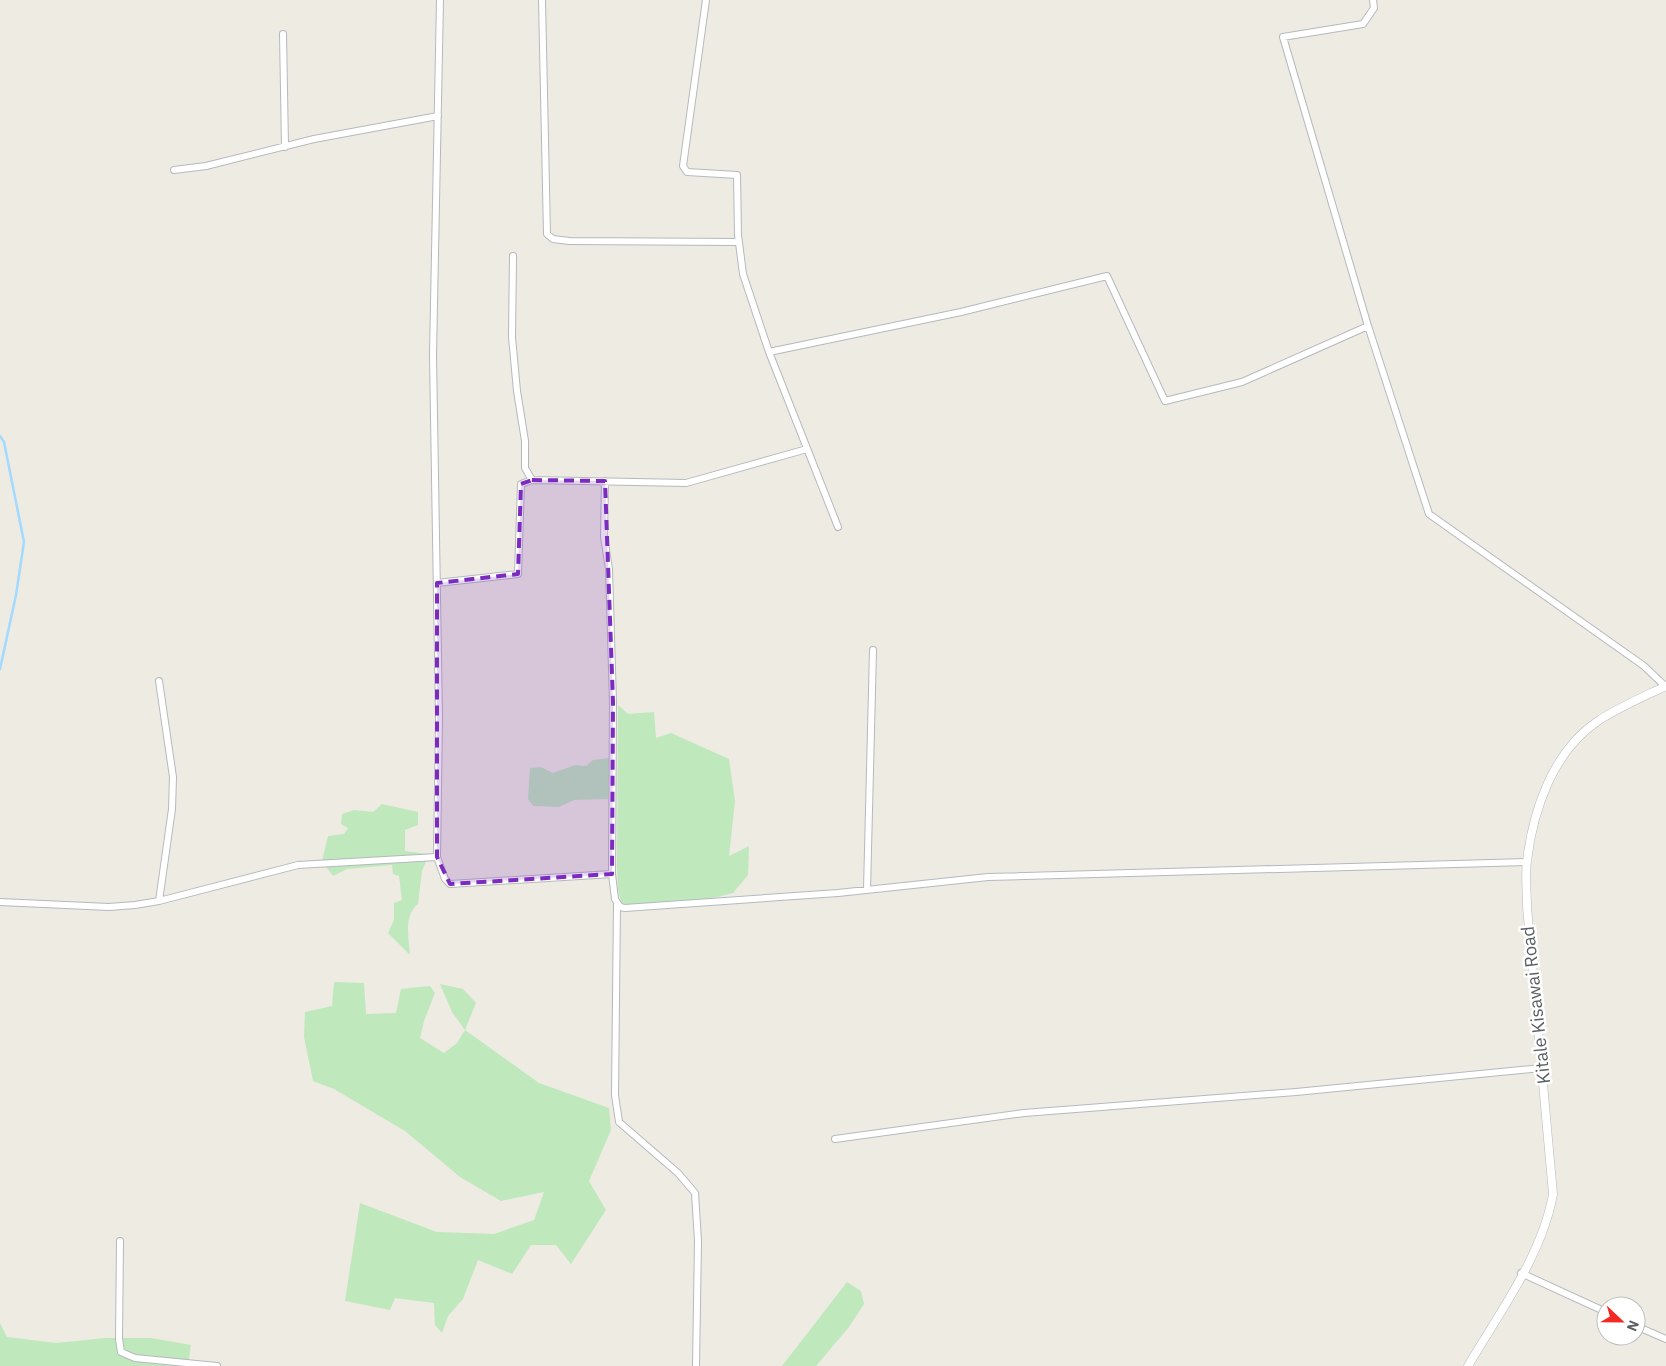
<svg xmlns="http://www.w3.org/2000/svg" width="1666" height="1366" viewBox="0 0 1666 1366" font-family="'IBM Plex Sans',sans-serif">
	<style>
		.green { fill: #bfe8bd }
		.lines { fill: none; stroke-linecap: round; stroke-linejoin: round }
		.stream { stroke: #a2dbff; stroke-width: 2.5 }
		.minor-casing { stroke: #b5b9be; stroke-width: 8 }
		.tertiary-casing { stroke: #b5b9be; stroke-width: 9 }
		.minor { stroke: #fff; stroke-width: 6 }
		.tertiary { stroke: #fff; stroke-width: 8 }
		.marked { fill: #7b2cbf; fill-opacity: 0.2; stroke: #7b2cbf; stroke-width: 4; stroke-dasharray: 10 6; stroke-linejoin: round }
		.labels { text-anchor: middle; stroke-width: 5; stroke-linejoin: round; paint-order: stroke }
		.street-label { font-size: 18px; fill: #5b5f64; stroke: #fff }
	</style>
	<rect width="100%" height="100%" fill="#eeebe2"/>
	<!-- green -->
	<path class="green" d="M618 705 628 714 654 712 656 738 671 733 729 759 735 801 729 856 749 846 748 875 733 893 705 900 622 905 618 890 617 867Z
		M609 758 608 799 574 800 559 807 533 806 528 799 530 768 541 767 553 773 575 765 586 766 593 760Z
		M382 804 418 812V825L405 830V851L429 854 422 871 418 904C403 916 409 938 410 955L388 933 394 920V903L402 900 399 876 393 874 392 865 347 869 333 876 322 861 328 836 344 834 348 828 341 824 342 814 354 810 373 812Z
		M334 982 364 983 366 1014 396 1013 401 989 430 986 435 993 424 1021 420 1038 444 1053 457 1043 465 1030 452 1012 440 984 463 989 476 1003 465 1030 539 1083 609 1108 611 1130 589 1181 606 1210 571 1264 556 1245H531L512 1274 478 1260 463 1299 448 1316 442 1333 435 1325 434 1303 395 1298 390 1310 345 1301 360 1203 437 1232 494 1234 534 1220 544 1192 501 1201 460 1177 405 1131 334 1089 313 1081 304 1037 305 1012 332 1006Z
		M847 1282 861 1291 864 1304 849 1327 816 1366H782Z
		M0 1323 7 1337 56 1343 105 1338H151L191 1345 188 1366H0Z"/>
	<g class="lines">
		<!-- stream -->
		<path class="stream" d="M0 436 4 442 24 542 16 595 0 669"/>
		<defs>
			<path id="minor" d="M542 0 547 234 553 239 569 241 739 242
				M706 0 683 166 687 172 737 175 738 235 743 274 769 352 838 527
				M1373 0 1374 8 1363 24 1283 37 1368 326 1429 514 1644 666 1665 686
				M283 34 285 147
				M174 170 206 166 314 139 438 116
				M513 256 512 337 517 391 525 441V468L532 480
				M769 352 961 312 1107 276 1165 401 1242 382 1368 326
				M605 481 604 537 609 569 613 702 612 874 615 899 620 907 625 908 838 893 988 877 1527 862
				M437 583 518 574 521 484 532 480 686 483 807 449
				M437 857 445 879 450 884 612 874
				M867 890 873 650
				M159 901 172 809 173 777 159 681
				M0 902 109 907 135 905 159 901 298 865 437 857 439 718 433 355 440 0
				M617 904 615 1095 619 1122 678 1173 695 1193 698 1241 696 1366
				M835 1139 1024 1113 1296 1092 1542 1068
				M120 1241 119 1339 121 1352 135 1358 217 1366
				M1521 1273 1606 1312
				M1636 1326 1666 1339"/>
			<path id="tertiary" d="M1468 1366C1499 1313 1542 1256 1553 1194L1527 907C1527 892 1525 876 1527 861 1533 810 1553 751 1598 721 1619 707 1643 697 1666 686"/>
		</defs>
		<!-- minor casing -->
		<use href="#minor" class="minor-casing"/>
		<!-- tertiary casing -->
		<use href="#tertiary" class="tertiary-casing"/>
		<!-- minor -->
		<use href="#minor" class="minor"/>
		<!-- tertiary -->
		<use href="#tertiary" class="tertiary"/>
	</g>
	<!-- marked area -->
	<path class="marked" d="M532 480 605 481 613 702 612 874 450 884 437 857V583L518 574 521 484Z"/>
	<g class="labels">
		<!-- street labels -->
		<g class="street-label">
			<text transform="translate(1536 1005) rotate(-96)" y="6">Kitale Kisawai Road</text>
		</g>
	</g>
	<!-- north arrow -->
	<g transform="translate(1621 1321) rotate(112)"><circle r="24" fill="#ffffff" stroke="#bdbfc1"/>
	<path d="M0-4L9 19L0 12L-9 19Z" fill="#f32924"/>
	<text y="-8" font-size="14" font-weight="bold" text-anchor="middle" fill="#5b5f64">N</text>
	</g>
</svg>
